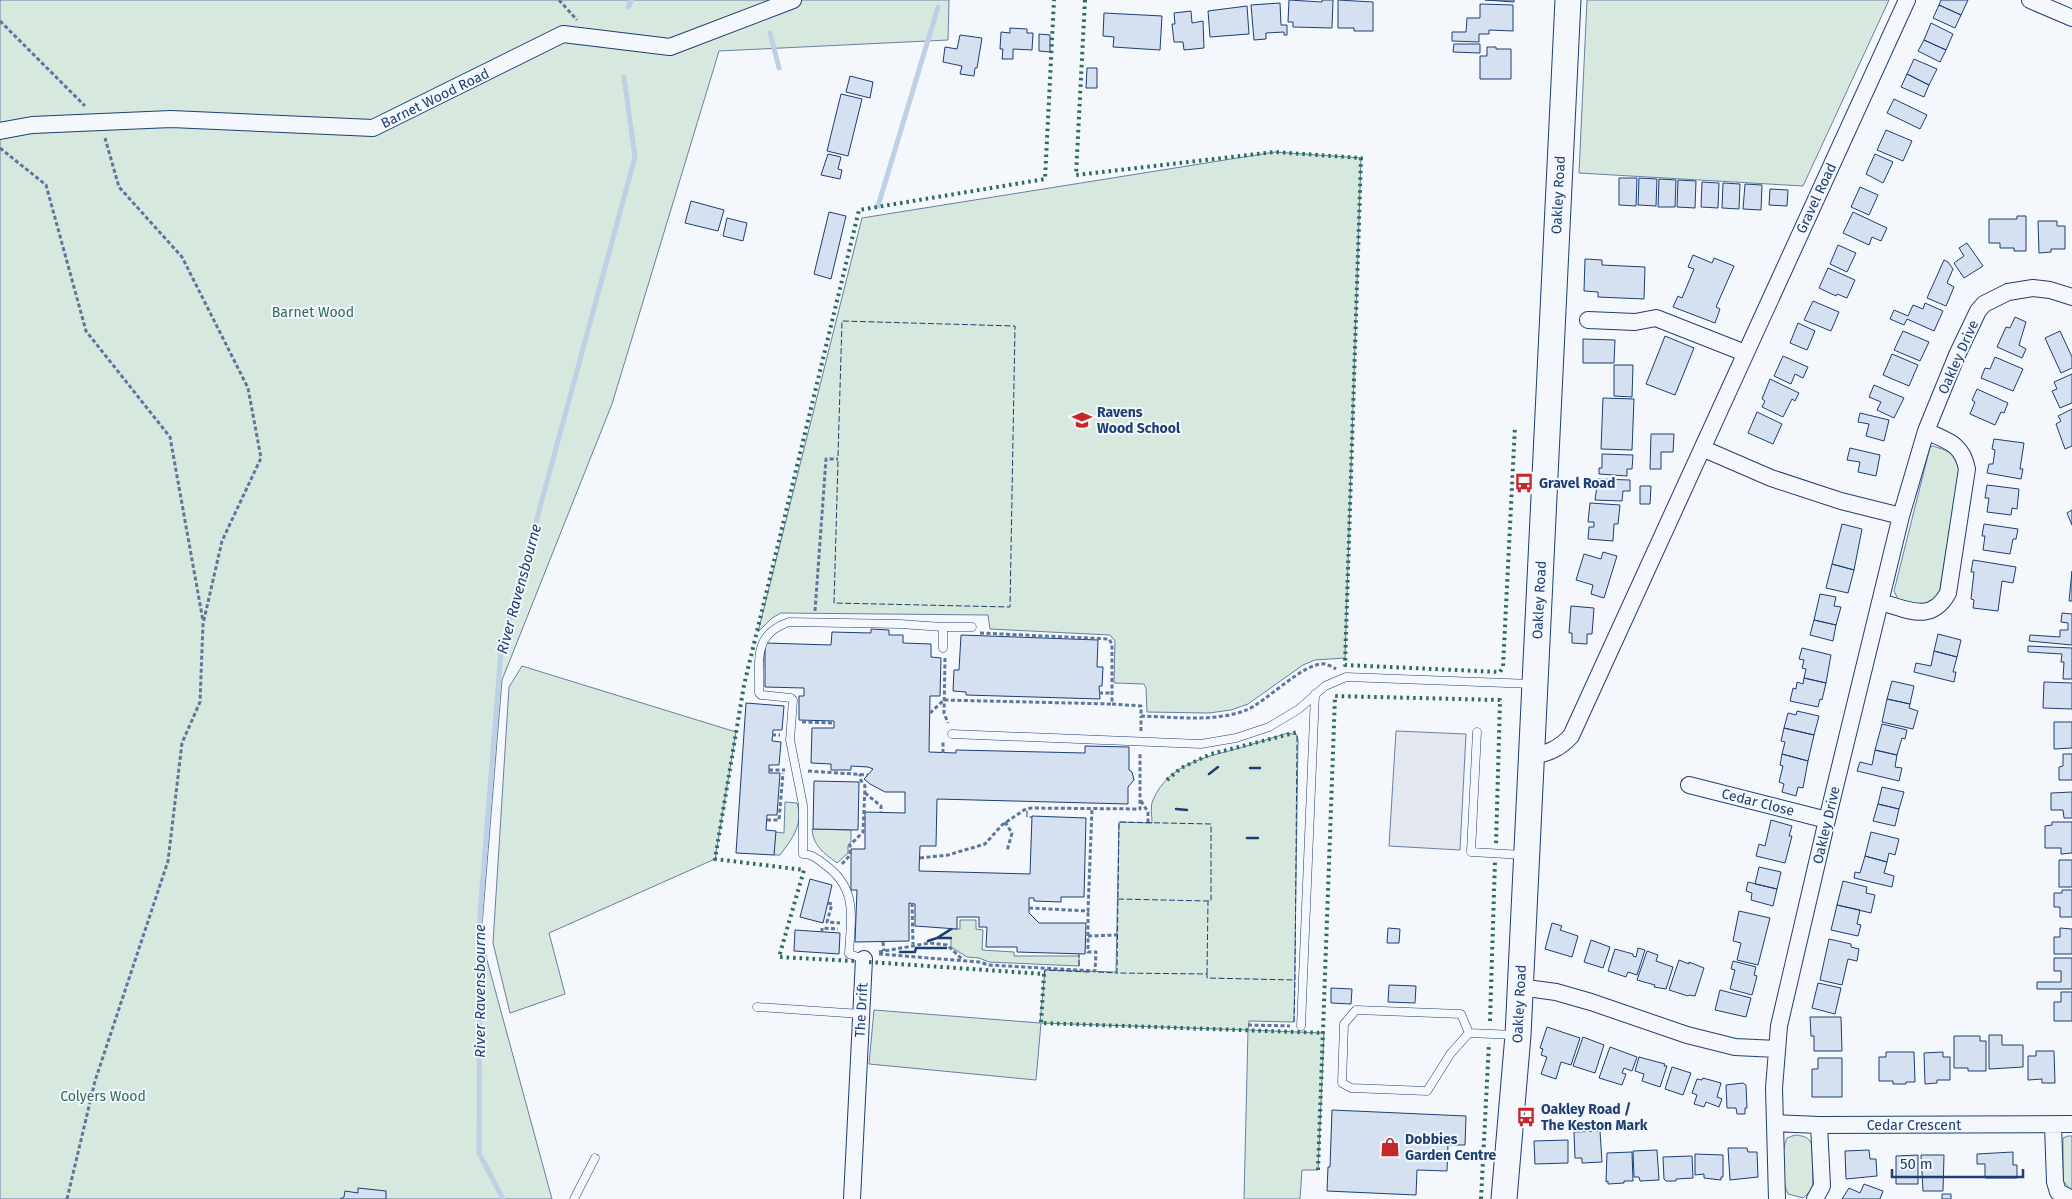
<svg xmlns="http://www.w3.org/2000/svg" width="2072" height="1199" viewBox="0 0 2072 1199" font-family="'Fira Sans',sans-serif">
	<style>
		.green { fill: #d7e8df; stroke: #687fa3 }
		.parking { fill: #e3e8f0; stroke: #687fa3 }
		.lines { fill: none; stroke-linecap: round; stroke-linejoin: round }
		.stream { stroke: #bed0e5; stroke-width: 5 }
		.building { fill: #d5e0f0; stroke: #1d3f73 }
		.service-casing { stroke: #1d3f73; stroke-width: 9 }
		.minor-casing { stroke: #1d3f73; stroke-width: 18 }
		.primary-casing { stroke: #1d3f73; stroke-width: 27 }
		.path { stroke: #5e769c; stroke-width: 3; stroke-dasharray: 4 2.5; stroke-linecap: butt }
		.service { stroke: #f4f7fb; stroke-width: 8 }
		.minor { stroke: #f4f7fb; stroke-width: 16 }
		.primary { stroke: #f4f7fb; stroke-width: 25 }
		.hedge { stroke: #2c6c60; stroke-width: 4; stroke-dasharray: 2.5 4; stroke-linecap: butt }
		.fence { stroke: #1d3f73; stroke-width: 1; stroke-dasharray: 6 2.5; stroke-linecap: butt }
		.wall { stroke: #1d3f73; stroke-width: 2.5 }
		.labels { text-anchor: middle; stroke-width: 4; stroke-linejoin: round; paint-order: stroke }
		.street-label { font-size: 14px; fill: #1d3f73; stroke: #f4f7fb }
		.park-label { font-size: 14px; fill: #2c6c60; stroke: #f4f7fb }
		.poi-label { font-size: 14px; font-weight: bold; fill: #1d3f73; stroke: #f4f7fb; text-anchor: start }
		.water-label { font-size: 15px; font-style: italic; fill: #1d3f73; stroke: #f4f7fb }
	</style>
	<rect width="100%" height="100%" fill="#f4f7fb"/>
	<!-- green -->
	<path class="green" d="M0 0H949L948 40 719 51 612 404 502 680 481 938 552 1199H0Z
		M1587 0H1889L1803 186 1579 173Z
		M1275 152 1361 158 1345 658 1315 660 1303 665 1248 704 1231 710 1209 713 1147 712 1146 688 1144 684 1114 683 1115 641 1110 635 990 629 988 615 781 613 772 618 758 632 862 218Z
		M1933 446C1945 450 1956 453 1960 466L1939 595 1924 606 1898 599 1894 591 1930 447Z
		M522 666 736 732 715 859 549 933 565 994 510 1013 493 943 509 687Z
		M1288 733 1297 735 1298 740 1294 1022 1249 1021 1248 1030 1324 1033 1318 1170H1302L1300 1199H1244L1248 1030 1041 1023 1036 1080 869 1064 874 1010 1040 1023 1045 970 1116 972 1119 822 1152 823C1152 816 1150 806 1153 800 1169 763 1207 757 1240 748 1256 743 1272 738 1288 733Z
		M785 802 797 803C804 824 792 839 780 855H774L775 832 784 833Z
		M812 829 851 830V842L848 845V853L837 863C824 853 813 846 812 829Z
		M960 920H976V929L983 930 982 950 1014 952V956H1079V966L989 962 979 958 967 957 951 947V938H939L953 929H960Z
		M1795 1135C1804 1136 1809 1137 1812 1145L1813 1189 1803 1198 1788 1194C1781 1180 1780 1152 1787 1138Z
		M2068 1136H2072V1191L2063 1181V1138Z"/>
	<!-- parking -->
	<path class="parking" d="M1396 731 1466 734 1460 850 1389 846Z"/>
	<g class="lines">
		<!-- stream -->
		<path class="stream" d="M628 7 632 0
			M770 33 779 68
			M878 206 938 7
			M503 1199 479 1153 480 913 501 651 635 157 624 77"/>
	</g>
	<!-- building -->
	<path class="building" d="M1289 0 1322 2V0H1333L1332 28 1293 27V22H1288Z
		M1338 0 1373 2V31H1354V28H1338Z
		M1485 0H1514V2Z
		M1941 0H1968L1961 15 1939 5Z
		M1280 3 1281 25H1287V35H1284V32L1266 33V39L1254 40 1251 5Z
		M1480 4 1513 5V31L1489 30V34H1479V42L1452 41V32H1466L1467 18H1480Z
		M1939 5 1961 15 1955 28 1933 18Z
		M1247 6 1249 34 1210 37 1208 11Z
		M1191 11 1192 23 1203 21 1204 48 1184 50 1183 42H1174L1172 24H1175L1174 13Z
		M1104 13 1162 16 1160 50 1113 47 1114 37 1103 36Z
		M1931 23 1953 34 1946 50 1924 40Z
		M1010 28 1027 29V33H1033L1032 50 1013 49V59H1002L1003 49H1000L1001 32 1010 33Z
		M1039 34 1050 35V52L1039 51Z
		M960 35 982 38 977 68H975L974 76 960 74 962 66 943 62 945 47 957 49Z
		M1924 40 1946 50 1940 62 1918 51Z
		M1454 44H1480V53L1453 52Z
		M1487 47H1496V49H1511V79H1480V56H1487Z
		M1914 59 1937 69 1929 85 1907 74Z
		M1087 68H1097V88H1086Z
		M1907 74 1929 85 1924 97 1901 87Z
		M850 76 873 82 870 98 846 92Z
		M841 94 862 99 848 156 827 151Z
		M1894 99 1927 115 1920 129 1887 113Z
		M1886 130 1912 141 1903 161 1877 150Z
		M828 154 841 157 838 169 842 170 840 179 821 175Z
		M1875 154 1893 162 1883 183 1866 174Z
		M1619 178H1637L1636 206 1619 205Z
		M1639 178 1657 179 1656 206 1638 205Z
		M1659 179 1676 180 1675 207H1658Z
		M1678 180 1696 181 1695 208 1677 207Z
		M1702 182 1719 183 1718 208 1701 207Z
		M1723 183 1740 184 1739 209 1722 208Z
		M1745 184 1762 185 1761 210 1743 209Z
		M1860 187 1878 195 1869 215 1851 207Z
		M1770 189 1788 190 1787 206 1769 205Z
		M691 201 724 210 718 231 685 223Z
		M829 212 846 216 831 279 814 274Z
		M1853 212 1887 228 1881 241 1872 237 1869 245 1843 233Z
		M2017 216H2026V251H2014V248H2000V243H1989V219H2017Z
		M727 218 747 223 743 241 723 236Z
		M2038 221H2057V226H2065V249H2051V252L2039 253Z
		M1967 243 1983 266 1964 278 1954 263 1964 256 1959 248Z
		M1838 245 1856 253 1847 272 1830 264Z
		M1693 255 1712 263 1714 258 1734 266 1716 307 1720 309 1715 323 1673 307 1678 296 1682 298 1694 269 1688 267Z
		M1585 259 1602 260V265L1645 267 1644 299 1598 297V292L1584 291Z
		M1944 260 1948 262 1953 269 1947 283 1954 287 1946 306 1927 298Z
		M1828 268 1855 280 1847 298 1837 294 1836 296 1819 288Z
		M1813 301 1839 312 1831 331 1804 320Z
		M1925 303 1943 311 1934 331 1907 319 1904 325 1890 319 1894 310 1908 316 1913 305 1923 309Z
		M2015 317 2026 322 2019 345 2026 349 2022 358 1997 347 2006 327 2010 328Z
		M1798 323 1815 331 1807 350 1790 343Z
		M1903 331 1929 342 1920 361 1894 350Z
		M2060 331 2072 357V368L2061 373 2045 338Z
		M1665 336 1694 348 1675 395 1646 384Z
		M1583 339 1615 340 1614 363H1583Z
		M1892 354 1918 365 1909 386 1883 375Z
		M1783 356 1808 367 1803 378 1795 374 1791 384 1774 376Z
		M1995 357 2023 369 2013 391 1981 378 1985 368 1990 369Z
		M1614 365H1633L1632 397 1614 396Z
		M2072 374V403L2060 408 2052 391 2057 389 2054 382Z
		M1770 379 1799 393 1795 401 1792 399 1783 417 1762 407 1765 401 1762 399Z
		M1874 385 1904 398 1894 418 1877 410 1881 402 1869 397Z
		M1977 389 2008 403 2004 413 2001 412 1995 425 1970 414 1975 402 1972 400Z
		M1603 398 1634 399 1632 450 1601 449Z
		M2072 409V446L2065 449 2056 424 2061 421 2058 416Z
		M1757 412 1782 424 1773 444 1748 433Z
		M1860 413 1889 420 1884 441 1866 436 1869 424 1858 422Z
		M1651 434H1674L1673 452H1661V469H1650Z
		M1994 439 2024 443 2020 469H2023L2021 479 1987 473 1989 464H1993L1995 450 1992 449Z
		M1850 448 1880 455 1876 476 1858 472 1860 462 1847 460Z
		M1602 454 1633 455 1632 469H1627V476L1599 474V468H1602Z
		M1598 479 1630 480V491H1623L1622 501 1595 500Z
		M1987 485 2019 489 2017 509 2012 508 2011 515 1987 512 1989 498H1985Z
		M1640 486H1651L1650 504H1640Z
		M1590 503 1620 505 1618 524H1614L1613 541 1588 539 1589 527H1594V522H1588Z
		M2072 510V525L2067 513Z
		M1842 524 1862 529 1854 570 1832 564Z
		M1984 524 2018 529 2016 539H2013L2010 554 1983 550 1985 536H1982Z
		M1603 552 1617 556 1604 598 1591 594 1593 585 1576 580 1584 554 1601 559Z
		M1973 560 2016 567 2013 583 2002 581 1998 611 1973 608 1974 600 1971 599 1974 572H1971Z
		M1832 564 1854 570 1848 593 1826 588Z
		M2072 571V601H2069Z
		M1820 594 1836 597 1834 606 1841 607 1836 625 1814 620Z
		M1571 606 1594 608 1592 634H1587V644L1572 643V633H1569Z
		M2062 613 2072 614V645L2029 641 2030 635 2060 637V630H2068V623L2061 622Z
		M1814 620 1836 625 1833 641 1810 635Z
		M871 629 889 630V635H903V643L931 644V657L941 658 940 696H930L929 752 956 753V750L1085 753V746L1129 747V770L1132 772 1134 780 1128 787V804L937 799 936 846H920L919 871 1030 874 1032 816 1086 818 1084 897H1061V902L1034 901V898H1029V913L1039 923H1086L1085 954 1017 952V947H986L987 927H979V917H957V929L915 926V904L909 903V941L855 942 857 890H851V849H865V812L905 813V792H885L870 784 864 779 873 769 868 767 851 766V770H831V764L811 763 812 728H834V721L799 720V696H804V688L765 687V643L831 645 832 632 871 633Z
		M1938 634 1961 640 1957 657 1934 651Z
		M961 635 1098 640 1097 667H1103L1102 686H1099L1100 699 966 695V692L953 691 954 670H959Z
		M2028 646 2072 648V679H2063L2064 662H2061L2062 654 2028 652Z
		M1802 648 1831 655 1826 683 1804 678 1806 669 1802 668 1804 660 1799 659Z
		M1934 651 1957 657 1953 672H1956L1954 682 1914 672 1916 663 1931 666Z
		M1804 678 1826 683 1822 700 1820 699 1818 707 1790 701 1793 688 1796 689 1797 682 1803 684Z
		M1892 681 1914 686 1910 704 1887 699Z
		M2044 682 2072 683V709L2043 708Z
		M1887 699 1910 704 1909 708 1918 711 1913 729 1882 722Z
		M746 703 784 706 782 730H773L772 741 781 742 779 765H769V773H780L777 815H767L766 830 776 831 774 855 736 853Z
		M1797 711 1819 716 1814 735 1784 728 1788 713 1796 715Z
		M2054 722H2072V748L2054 749Z
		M1882 724 1907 730 1905 739 1902 738 1897 755 1875 750Z
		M1784 728 1814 735 1808 761 1782 754 1785 742 1781 741Z
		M1875 750 1897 755 1895 767 1902 768 1899 781 1857 771 1860 762 1872 765Z
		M1782 754 1808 761 1803 788 1798 787 1796 796 1782 792 1784 784 1779 782 1783 766 1780 765Z
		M2063 754H2072V780H2059V767L2063 766Z
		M814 781 859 782 858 830 813 829Z
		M1882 787 1904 792 1899 809 1878 804Z
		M2072 792V818H2064L2063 810H2051V793Z
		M1878 804 1899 809 1895 826 1873 821Z
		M1771 820 1792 826 1789 836H1792L1785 863 1756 856 1759 844 1765 846Z
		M2052 822H2072V853L2061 854V848H2045V826L2052 825Z
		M1871 832 1899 839 1895 855 1889 853 1887 862 1865 856Z
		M1865 856 1887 862 1884 873 1894 876 1892 887 1854 878 1855 872 1860 873Z
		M2059 860H2072V887H2059Z
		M1759 867 1781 872 1777 889 1755 884Z
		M810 879 832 885 823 923 800 917Z
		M1843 881 1867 887 1866 893 1875 895 1871 913 1837 905Z
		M1748 882 1777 889 1773 906 1751 900 1752 893 1746 891Z
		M2062 890H2072V917H2060V907H2054V893H2062Z
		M1837 905 1860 910 1857 924 1861 925 1858 936 1831 930Z
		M1739 911 1770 918 1758 965 1737 960 1741 943 1733 941Z
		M1552 923 1562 926 1560 930 1578 936 1572 957 1545 949Z
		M1388 928 1400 929 1399 943H1387Z
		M2060 928 2072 929V954H2054V937H2060Z
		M795 930 840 933 839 954 794 951Z
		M1829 939 1851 944V947L1859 949 1857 961 1848 959 1842 985 1820 980Z
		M1591 940 1610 947 1603 968 1584 962Z
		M1638 948 1645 950 1637 975 1628 972 1626 977 1608 971 1615 949 1633 954V956L1636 957Z
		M1647 951 1658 955 1656 961 1673 967 1666 989 1654 987 1655 985 1637 980Z
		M2054 958H2072V989H2037V982H2061V971H2054Z
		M1679 960 1689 964V962L1704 968 1695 996 1689 995 1688 996 1669 990Z
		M1733 961 1756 967 1754 975 1757 976 1752 995 1730 989 1735 970 1731 969Z
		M1818 983 1841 988 1835 1014 1812 1008Z
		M1389 985 1416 986 1415 1003 1388 1002Z
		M1331 988 1352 989 1351 1004 1331 1003Z
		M1720 990 1751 998 1746 1017 1715 1010Z
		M2061 992H2072V1021H2054V1002H2061Z
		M1810 1017H1841L1842 1051H1814V1036H1811Z
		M1547 1027 1580 1038 1571 1065 1561 1062 1556 1079 1541 1074 1547 1057 1541 1055 1543 1049 1540 1048Z
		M1989 1035H2002V1045H2023V1067L1989 1069Z
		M1954 1036H1980V1041H1986V1071H1968V1068H1954Z
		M1583 1037 1604 1045 1595 1073 1573 1066Z
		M1610 1047 1637 1057 1632 1071 1624 1068 1622 1073 1626 1074 1622 1085 1599 1078Z
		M2036 1051H2054L2055 1083H2042V1079L2028 1080V1056H2036Z
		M1886 1052H1914L1915 1082H1906V1084H1893V1081H1879V1057H1886Z
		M1943 1052V1057H1950V1080H1937V1083L1925 1084 1924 1053Z
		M1639 1057 1665 1064 1664 1066H1667L1660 1087 1642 1081 1644 1074 1635 1071Z
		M1818 1058H1842V1097H1812V1069H1818Z
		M1672 1067 1691 1073 1683 1095 1665 1089Z
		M1703 1078 1721 1083 1717 1097 1722 1099 1719 1107 1706 1102 1704 1107 1694 1104 1697 1095 1692 1093 1697 1079 1702 1080Z
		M1743 1083 1746 1085 1747 1108H1745V1114H1737L1736 1108H1727L1726 1085Z
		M1332 1110 1466 1116 1465 1145H1448L1447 1171 1417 1170 1416 1195 1327 1191 1328 1167H1330Z
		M1600 1131 1602 1162 1582 1163V1158H1575L1574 1132Z
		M1568 1140V1163L1535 1164 1534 1141Z
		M1728 1148H1747L1748 1152H1757L1758 1177 1730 1180Z
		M1657 1150 1659 1180 1640 1181 1639 1177H1634L1633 1151Z
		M1869 1150 1870 1159H1876L1877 1176 1846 1179 1845 1151Z
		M1632 1152 1633 1181H1624V1183L1608 1184V1181L1606 1182 1607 1153Z
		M2013 1152V1165H2017V1178H1985V1164H1977V1154Z
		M1695 1154 1723 1155V1177H1721V1180L1704 1178V1174L1695 1175Z
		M1918 1155V1184H1896V1156Z
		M1921 1155H1944L1943 1191H1923Z
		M1692 1156 1693 1178 1676 1179V1181H1666L1664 1179 1663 1157Z
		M1864 1184 1883 1191 1880 1199H1842L1849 1188 1860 1193Z
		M358 1188 386 1191V1199H340L344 1197 345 1191 358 1193Z
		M1942 1194H1951V1199H1942Z"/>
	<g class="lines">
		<defs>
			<path id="service" d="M943 627H972
				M1477 732 1471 852 1524 855
				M952 734 1201 744 1236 738 1269 727 1299 709 1325 686 1346 677 1533 684
				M864 959 849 954C851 916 858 888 824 864 817 859 812 854 803 854V805L790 740 793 700 791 698 761 695 759 693C760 660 752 635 789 622L900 624 943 627V648
				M757 1007 861 1014
				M1356 1010 1461 1014 1469 1033 1451 1053 1427 1091 1351 1088 1342 1083 1344 1024Z
				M1301 1026 1315 694
				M1469 1033 1516 1035
				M574 1199 595 1158"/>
			<path id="minor" d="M2030 0 2072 18
				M0 131 32 125 171 119 373 128 563 34 670 47 793 0
				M1588 320 1635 322 1656 318 1745 353
				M1704 449 1771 478 1841 501 1901 516
				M1880 602C1907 609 1931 624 1948 593L1967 469C1962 443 1947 441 1926 431
				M1531 754C1546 756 1561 747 1571 736L1907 0
				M1689 785 1827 820
				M1520 987 1556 992 1591 1002 1687 1035 1735 1047 1777 1049
				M1775 1123 1819 1125 2072 1124
				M2053 1125 2055 1182 2058 1192 2072 1199
				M852 1199 864 959
				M1777 1199 1774 1088 1779 1026 1827 820 1901 516 1926 431 1957 355 1978 311 1984 304 2008 292 2033 288 2050 290 2072 297
				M1815 1199 1822 1186 1819 1125"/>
			<path id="primary" d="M1504 1199 1518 1035 1568 0"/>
		</defs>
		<!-- service casing -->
		<use href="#service" class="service-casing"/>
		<!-- minor casing -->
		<use href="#minor" class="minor-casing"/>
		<!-- primary casing -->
		<use href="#primary" class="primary-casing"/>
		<!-- path -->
		<path class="path" d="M559 0 577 20
			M0 21 85 106
			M0 148 46 185 86 331 170 437 203 621
			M815 611 826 459H838
			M980 633 1109 639 1112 644V704L1141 706V716C1175 717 1212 722 1244 711 1266 703 1304 661 1325 664 1329 665 1333 667 1336 669
			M945 658 944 713 948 723
			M1099 693H1112
			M930 713 944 700 1112 704
			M802 722 834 723
			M1141 731V716
			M772 735H780
			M943 753V742
			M769 770H785
			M808 771 868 775
			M865 793 881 806V812
			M1141 801 1148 812V823
			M767 820H779L783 773
			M1005 822 1012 833 1007 851
			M920 858 948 855 985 844 1002 825 1024 810 1031 808 1140 809V752
			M842 864 850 855V845L863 832 865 786 860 779V774
			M828 903 832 904 827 922 840 923
			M912 903 913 944
			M1029 908 1088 911 1092 809
			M822 932V928L838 929
			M1088 936 1117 935
			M883 942 884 951
			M879 952 929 943 947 945 963 960
			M879 954 979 962 989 965 1095 971 1096 952H1088V911
			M1248 1025 1290 1026
			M67 1199 95 1081 168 861 182 743 200 702 203 624 222 541 261 458 248 388 182 257 119 187 105 138"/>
		<!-- service -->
		<use href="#service" class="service"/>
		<!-- minor -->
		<use href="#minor" class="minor"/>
		<!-- primary -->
		<use href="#primary" class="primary"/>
		<!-- hedge -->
		<path class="hedge" d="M1085 0 1076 175 1275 152 1361 158 1345 665 1500 672 1503 667 1515 426
			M1167 780 1181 768 1211 754 1298 732
			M854 961 779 957 804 870 715 859 744 685 859 210 1045 179 1054 0
			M869 962 1044 974 1041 1023 1324 1033
			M1490 1021 1495 860
			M1318 1170 1335 696 1500 700 1496 845
			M1481 1199 1489 1043"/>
		<!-- fence -->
		<path class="fence" d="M838 456 842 321 1015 326 1010 607 834 603 838 461
			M1027 811V817H1032
			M1118 899 1208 901
			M1079 966V954
			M1098 972 1117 973
			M1044 974 1045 970 1089 972
			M1207 974 1208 901H1211V824L1119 822 1117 973 1207 974V978L1295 980 1297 735
			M1294 1022 1295 980"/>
		<!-- wall -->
		<path class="wall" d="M1250 768H1260
			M1209 774 1218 767
			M1176 809 1187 810
			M1247 838H1258
			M937 938 951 929
			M928 941 937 938H951
			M900 952H915L916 948H946"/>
	</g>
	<!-- icons -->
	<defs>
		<symbol id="school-bare" viewBox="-9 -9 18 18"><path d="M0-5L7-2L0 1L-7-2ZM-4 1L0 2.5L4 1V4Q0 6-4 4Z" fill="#c62828" stroke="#f4f7fb" stroke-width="2.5" paint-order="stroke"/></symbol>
		<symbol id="bus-bare" viewBox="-9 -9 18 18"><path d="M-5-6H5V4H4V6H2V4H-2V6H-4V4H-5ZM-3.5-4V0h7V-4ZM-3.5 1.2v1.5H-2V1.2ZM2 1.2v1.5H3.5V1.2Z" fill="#c62828" stroke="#f4f7fb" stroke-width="2.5" paint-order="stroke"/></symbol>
		<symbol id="shop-bare" viewBox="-9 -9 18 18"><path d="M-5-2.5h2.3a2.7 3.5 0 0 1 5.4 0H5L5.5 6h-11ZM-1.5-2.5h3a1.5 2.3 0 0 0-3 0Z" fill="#c62828" stroke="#f4f7fb" stroke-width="2.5" paint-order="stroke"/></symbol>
	</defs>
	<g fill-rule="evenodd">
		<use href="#school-bare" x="1068" y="406" width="28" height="28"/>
		<use href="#bus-bare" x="1510" y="469" width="28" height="28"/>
		<use href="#bus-bare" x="1512" y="1103" width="28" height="28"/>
		<use href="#shop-bare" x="1376" y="1133" width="28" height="28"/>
	</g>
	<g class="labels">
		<!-- street labels -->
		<g class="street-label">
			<text transform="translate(435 98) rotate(-26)" y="5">Barnet Wood Road</text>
			<text transform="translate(1558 195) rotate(-87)" y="5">Oakley Road</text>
			<text transform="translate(1816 198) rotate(-65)" y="5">Gravel Road</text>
			<text transform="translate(1958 357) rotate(-66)" y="5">Oakley Drive</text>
			<text transform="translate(1539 600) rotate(-87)" y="5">Oakley Road</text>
			<text transform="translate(1758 802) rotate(14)" y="5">Cedar Close</text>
			<text transform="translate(1826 825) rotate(-77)" y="5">Oakley Drive</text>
			<text transform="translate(1519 1004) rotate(-87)" y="5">Oakley Road</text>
			<text transform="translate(861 1010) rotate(-87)" y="5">The Drift</text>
			<text x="1914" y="1130">Cedar Crescent</text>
		</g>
		<!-- park labels -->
		<g class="park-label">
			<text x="313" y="317">Barnet Wood</text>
			<text x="103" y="1101">Colyers Wood</text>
		</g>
		<!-- poi labels -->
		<g class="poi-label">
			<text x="1097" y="417">Ravens<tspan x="1097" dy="16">Wood School</tspan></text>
			<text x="1539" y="488">Gravel Road</text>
			<text x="1541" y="1114">Oakley Road /<tspan x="1541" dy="16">The Keston Mark</tspan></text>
			<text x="1405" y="1144">Dobbies<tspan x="1405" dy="16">Garden Centre</tspan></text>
		</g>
		<!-- water labels -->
		<g class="water-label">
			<text transform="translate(519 589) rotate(-75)" y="5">River Ravensbourne</text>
			<text transform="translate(480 991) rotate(-90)" y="5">River Ravensbourne</text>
		</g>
	</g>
	<!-- scale -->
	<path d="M1892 1169v8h131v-8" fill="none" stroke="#1d3f73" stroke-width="2.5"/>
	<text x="1900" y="1169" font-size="15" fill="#1d3f73" stroke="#f4f7fb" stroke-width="4" paint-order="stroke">50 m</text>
</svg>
